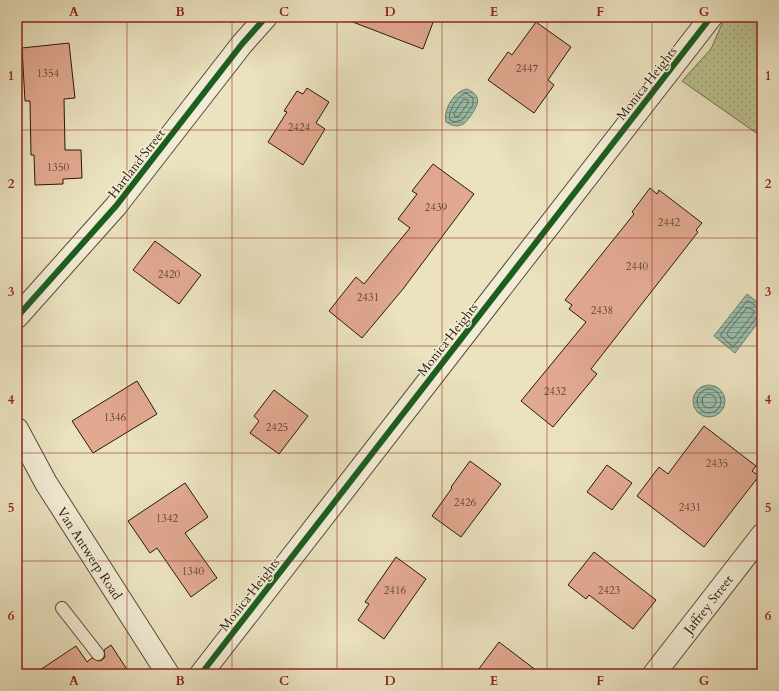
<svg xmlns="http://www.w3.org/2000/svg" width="779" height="691" viewBox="0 0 779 691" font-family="Cardo,serif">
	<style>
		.park { fill: url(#park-dots); stroke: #706e4c }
		.water { fill: url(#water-rules); stroke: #6b7d6b }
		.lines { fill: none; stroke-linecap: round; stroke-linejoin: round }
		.shore { stroke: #606c5a; stroke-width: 1 }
		.building { fill: #e2a991; stroke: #261907 }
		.service-casing { stroke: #574b35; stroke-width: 14 }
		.minor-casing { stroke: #574b35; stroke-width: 24 }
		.tertiary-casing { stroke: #574b35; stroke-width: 24 }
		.service { stroke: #f2ecd6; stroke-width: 12 }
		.minor { stroke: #f2ecd6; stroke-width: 22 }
		.tertiary { stroke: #f2ecd6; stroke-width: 22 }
		.cycleway-casing { stroke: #f2ecd6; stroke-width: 8 }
		.cycleway { stroke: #1b5e20; stroke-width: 6 }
		.grid { fill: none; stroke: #8f2418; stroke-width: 1; stroke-opacity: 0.55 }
		.labels { text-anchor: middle; stroke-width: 3; stroke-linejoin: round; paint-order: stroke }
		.number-label { font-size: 11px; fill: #553d2a }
		.street-label { font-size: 13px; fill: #261907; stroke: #f2ecd6 }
		.neatline { fill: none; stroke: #8f2418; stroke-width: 1.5 }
		.grid-label { font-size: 13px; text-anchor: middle; font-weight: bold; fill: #8f2418 }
	</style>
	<defs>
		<pattern id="park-dots" width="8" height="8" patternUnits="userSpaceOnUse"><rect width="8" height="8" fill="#bbc290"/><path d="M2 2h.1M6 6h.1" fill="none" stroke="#a1a67b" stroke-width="1.8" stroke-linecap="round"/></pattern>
		<pattern id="water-rules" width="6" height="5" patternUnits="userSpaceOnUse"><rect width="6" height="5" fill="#99bfad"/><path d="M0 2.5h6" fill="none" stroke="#7d9a8b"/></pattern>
	</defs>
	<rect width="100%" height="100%" fill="#ebe2c0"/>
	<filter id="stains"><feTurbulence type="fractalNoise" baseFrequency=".005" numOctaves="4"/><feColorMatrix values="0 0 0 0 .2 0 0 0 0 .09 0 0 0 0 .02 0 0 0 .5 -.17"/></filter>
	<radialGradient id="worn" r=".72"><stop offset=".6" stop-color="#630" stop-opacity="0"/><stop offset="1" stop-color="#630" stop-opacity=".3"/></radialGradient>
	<!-- park -->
	<path class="park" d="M725 17H762V137L682 81 711 49Z"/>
	<!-- water -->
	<path class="water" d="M467 89C483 96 478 105 470 117 467 120 465 124 461 125 456 127 451 125 446 122 443 110 454 91 467 89Z
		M747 294 762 306V317L735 353 714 336Z
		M693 401a16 16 0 1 1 32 0a16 16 0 1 1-32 0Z"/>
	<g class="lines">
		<!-- shore -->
		<path class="shore" d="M466 93 473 98V105L462 120 454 122 450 120C447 112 458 95 466 93Z
			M464 99 468 100V103L459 116 455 117 454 114Z
			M747 308H750L754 311V313L734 338 732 339 728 336 727 333Z
			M762 309C756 309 752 301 747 301L721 334V336L732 346H734L757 317 762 315
			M697 401a12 12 0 1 1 24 0a12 12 0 1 1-24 0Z
			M702 401a7 7 0 1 1 14 0a7 7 0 1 1-14 0Z"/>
	</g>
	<!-- building -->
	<path class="building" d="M345 17H435L423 49 345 19Z
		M536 22 571 47 548 80 554 85 534 113 488 80 508 52 512 55Z
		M69 43 75 98 64 99 65 150H81L82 178 63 179V184L35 185 34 155H31L30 101H25L22 48Z
		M307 88 329 102 316 123 325 129 303 165 268 142 287 112 284 111 297 91 303 94Z
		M433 164 474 194 403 289 362 338 329 311 356 277 364 284 410 228 398 219 417 194 412 191Z
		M650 188 657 194 659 190 702 223 696 230 698 232 591 369 597 374 553 427 521 401 586 322 569 309 572 305 565 300 634 214 632 212Z
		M155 241 201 275 179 304 133 270Z
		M137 381 157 414 93 453 72 421Z
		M274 390 308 416 279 454 250 433 259 421 254 416Z
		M704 426 756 466 752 471 759 476 704 547 637 496 659 467 668 474Z
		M470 461 501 484 461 537 432 516 452 488 451 487Z
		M607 465 632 483 612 510 587 492Z
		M185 483 208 517 185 533 217 578 191 597 157 548 150 553 128 521Z
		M594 552 656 600 633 629 589 595 586 599 568 585Z
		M396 557 426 579 384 639 358 620 369 604 365 602Z
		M499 642 541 674H475Z
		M111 645 130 674H34L76 646 87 662 92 658 99 661 102 660 105 657 104 650Z"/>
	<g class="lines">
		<defs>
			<path id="service" d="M62 608 98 654"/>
			<path id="minor" d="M17 317 116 206 242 44 266 17
				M201 674 711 17
				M654 674 762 535"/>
			<path id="tertiary" d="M17 429 46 483 168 674"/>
		</defs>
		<!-- service casing -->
		<use href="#service" class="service-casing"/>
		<!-- minor casing -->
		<use href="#minor" class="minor-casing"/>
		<!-- tertiary casing -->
		<use href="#tertiary" class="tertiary-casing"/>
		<!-- service -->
		<use href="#service" class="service"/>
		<!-- minor -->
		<use href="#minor" class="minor"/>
		<!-- tertiary -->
		<use href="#tertiary" class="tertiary"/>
		<defs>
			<path id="cycleway" d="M17 317 116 206 242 44 266 17
				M201 674 711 17"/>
		</defs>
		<!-- cycleway casing -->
		<use href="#cycleway" class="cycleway-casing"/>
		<!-- cycleway -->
		<use href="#cycleway" class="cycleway"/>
	</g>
	<!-- grid -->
	<path class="grid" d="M127 17V674M232 17V674M337 17V674M442 17V674M547 17V674M652 17V674M17 130H762M17 238H762M17 346H762M17 453H762M17 561H762"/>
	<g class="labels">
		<!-- number labels -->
		<g class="number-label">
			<text x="527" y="72">2447</text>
			<text x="48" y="77">1354</text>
			<text x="299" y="131">2424</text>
			<text x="58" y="171">1350</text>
			<text x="436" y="211">2439</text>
			<text x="669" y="226">2442</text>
			<text x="637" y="270">2440</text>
			<text x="169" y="278">2420</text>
			<text x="368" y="301">2431</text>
			<text x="602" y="314">2438</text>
			<text x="555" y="395">2432</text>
			<text x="115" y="421">1346</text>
			<text x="277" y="431">2425</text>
			<text x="717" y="467">2435</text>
			<text x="465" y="506">2426</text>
			<text x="690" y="511">2431</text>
			<text x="167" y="522">1342</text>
			<text x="193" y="575">1340</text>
			<text x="395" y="594">2416</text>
			<text x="609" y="594">2423</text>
		</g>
		<!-- street labels -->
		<g class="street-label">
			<text transform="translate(646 83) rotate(-52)" y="5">Monica Heights</text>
			<text transform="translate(136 163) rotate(-52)" y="5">Hartland Street</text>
			<text transform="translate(447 339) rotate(-52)" y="5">Monica Heights</text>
			<text transform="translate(90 553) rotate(57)" y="5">Van Antwerp Road</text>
			<text transform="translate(249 594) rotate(-52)" y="5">Monica Heights</text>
			<text transform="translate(708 604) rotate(-52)" y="5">Jaffrey Street</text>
		</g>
	</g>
	<!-- margin -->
	<rect width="779" height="691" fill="none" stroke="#ebe2c0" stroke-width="44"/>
	<rect x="22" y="22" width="735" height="647" class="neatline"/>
	<g class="grid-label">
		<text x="74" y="16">A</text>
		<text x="180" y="16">B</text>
		<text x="284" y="16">C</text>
		<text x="390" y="16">D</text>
		<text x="494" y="16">E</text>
		<text x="600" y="16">F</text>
		<text x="704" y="16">G</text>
		<text x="11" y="80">1</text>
		<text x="768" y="80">1</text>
		<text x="11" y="188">2</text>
		<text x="768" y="188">2</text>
		<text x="11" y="296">3</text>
		<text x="768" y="296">3</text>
		<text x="11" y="404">4</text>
		<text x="768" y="404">4</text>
		<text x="11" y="512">5</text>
		<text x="768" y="512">5</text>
		<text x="11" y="620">6</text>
		<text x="768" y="620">6</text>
		<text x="74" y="685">A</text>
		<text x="180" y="685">B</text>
		<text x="284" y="685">C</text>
		<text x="390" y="685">D</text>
		<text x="494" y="685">E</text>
		<text x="600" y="685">F</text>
		<text x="704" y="685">G</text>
	</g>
	<rect width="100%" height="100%" filter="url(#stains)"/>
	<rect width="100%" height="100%" fill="url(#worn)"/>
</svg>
